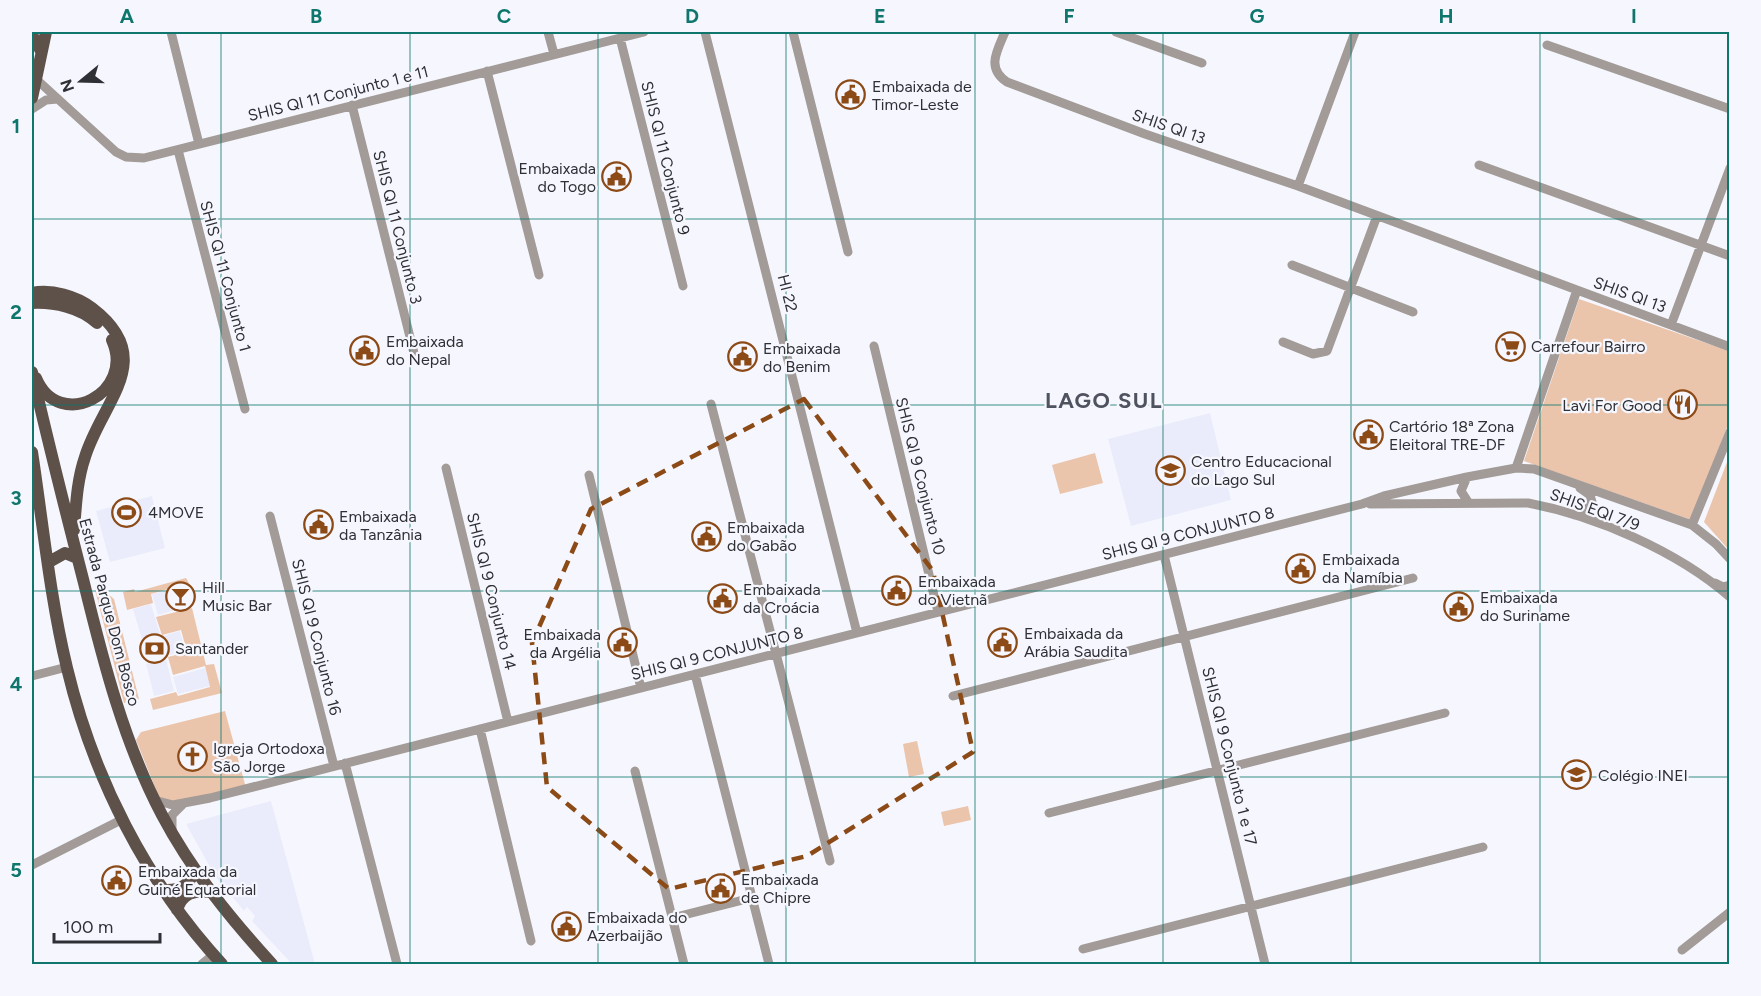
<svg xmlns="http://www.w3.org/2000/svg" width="1761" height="996" viewBox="0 0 1761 996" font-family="Figtree,sans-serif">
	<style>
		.built { fill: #eaecfb }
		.green { fill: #ebc4ac }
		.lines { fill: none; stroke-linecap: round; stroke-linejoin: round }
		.minor { stroke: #a29b97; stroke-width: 9 }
		.major { stroke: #5d514a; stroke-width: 12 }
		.marked { fill: none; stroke: #8c4a17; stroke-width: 4.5; stroke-dasharray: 12 8; stroke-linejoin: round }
		.grid { fill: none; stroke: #0f766e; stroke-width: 1.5; stroke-opacity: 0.55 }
		.labels { text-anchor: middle; stroke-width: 4.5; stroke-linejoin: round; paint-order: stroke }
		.poi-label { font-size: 16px; fill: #2f3036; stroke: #f6f7fe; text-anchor: start }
		.street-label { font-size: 16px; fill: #2f3036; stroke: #f6f7fe }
		.district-label { font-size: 22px; font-weight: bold; letter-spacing: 1.5px; fill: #4f525f; stroke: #f6f7fe }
		.neatline { fill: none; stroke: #0f766e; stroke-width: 2 }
		.grid-label { font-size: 20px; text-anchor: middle; font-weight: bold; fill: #0f766e }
	</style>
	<rect width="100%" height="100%" fill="#f6f7fe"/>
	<!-- built -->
	<path class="built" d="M1210 413 1231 500 1131 526 1108 439Z
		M152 496 165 548 110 562 96 511Z
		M184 586 190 606 158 615 152 594Z
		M151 604 160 634 142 639 133 609Z
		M180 631 185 651 153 659 148 640Z
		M166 659 174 691 154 696 146 664Z
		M205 668 210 686 178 694 173 677Z
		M271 801 315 964H292L252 921 255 916 247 907 244 911 215 876 186 824Z"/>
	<!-- green -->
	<path class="green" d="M1579 299 1729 351V422L1691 520 1524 461Z
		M1095 453 1103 483 1060 494 1052 465Z
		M1729 457V550L1704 522Z
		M186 578 189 583 151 594 153 603 127 610 123 592 134 589 135 592Z
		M101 588 114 599 139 699 124 703 95 590Z
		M192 608 206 665 214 664 222 693 153 710 150 699 176 692 178 696 210 687 205 666 173 675 168 657 187 652 181 630 162 635 156 617Z
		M225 711 246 788 169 809 161 802 136 740 141 732Z
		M917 741 924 774 909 777 903 744Z
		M968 806 971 820 944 826 941 812Z"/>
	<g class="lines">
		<!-- minor -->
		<path class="minor" d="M171 32 199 144
			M548 32 554 54
			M705 32 857 633
			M793 32 848 252
			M1005 32C997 51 986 68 1007 82L1145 134 1298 186 1730 347
			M1116 32 1202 63
			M620 38 683 286
			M1547 45 1730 109
			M487 71 539 275
			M36 79 116 152 126 157 144 158 644 32
			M352 105 415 357
			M32 109 46 100 58 99
			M178 150 245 409
			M1479 165 1730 256
			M1298 186 1355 32
			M1292 265 1413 312
			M1671 325 1730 168
			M1283 342 1313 354 1327 351 1377 216
			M874 346 938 612
			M711 404 830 861
			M446 468 508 722
			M1516 468 1577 290
			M589 475 641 688
			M1467 477 1461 491 1468 502
			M1370 504 1528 503C1596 516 1677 551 1730 597
			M1575 515 1585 512 1592 502 1590 495 1580 488
			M270 516 334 766
			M1692 525 1730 432
			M1164 555 1265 964
			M1715 583 1723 587 1730 585
			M695 674 769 964
			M32 676 67 667
			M953 696 1413 578
			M480 729 531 941
			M345 763 397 964
			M635 771 684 964
			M154 800 173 805 210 798 1362 504 1384 496 1467 477 1516 468 1534 469 1692 525 1716 544 1730 559
			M1049 813 1445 713
			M172 830V815L183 804
			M32 865 121 820
			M672 918 751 898
			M1083 949 1483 847
			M1682 950 1730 912
			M202 964 213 955"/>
		<!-- major -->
		<path class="major" d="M32 35 41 51
			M32 98 46 32
			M32 293C52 289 76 296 92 308 159 359 102 401 85 457 77 480 76 505 74 530
			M32 303C54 302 80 307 97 323
			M32 372C48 442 66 513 84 583 103 661 124 743 162 815 191 870 230 918 272 964
			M36 378C59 433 136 393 112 340
			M32 452C43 524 50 598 67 668 93 777 146 882 222 964
			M49 562 65 553 77 558
			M164 890C181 891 192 884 194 868
			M177 910C182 893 194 890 210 892"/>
	</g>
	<!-- marked area -->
	<path class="marked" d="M804 399 933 571 973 752 807 856 669 889 547 787 532 643 591 509Z"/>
	<!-- grid -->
	<path class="grid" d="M221 32V964M410 32V964M598 32V964M786 32V964M975 32V964M1163 32V964M1351 32V964M1540 32V964M32 219H1730M32 405H1730M32 591H1730M32 777H1730"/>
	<!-- icons -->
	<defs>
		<symbol id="civic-ring" viewBox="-11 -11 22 22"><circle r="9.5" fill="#f6f7fe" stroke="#8c4a17" stroke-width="1.5"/><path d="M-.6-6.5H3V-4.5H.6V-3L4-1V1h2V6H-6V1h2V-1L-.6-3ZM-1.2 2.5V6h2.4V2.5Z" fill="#8c4a17"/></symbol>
		<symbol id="supermarket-ring" viewBox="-11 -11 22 22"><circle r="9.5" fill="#f6f7fe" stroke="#8c4a17" stroke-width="1.5"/><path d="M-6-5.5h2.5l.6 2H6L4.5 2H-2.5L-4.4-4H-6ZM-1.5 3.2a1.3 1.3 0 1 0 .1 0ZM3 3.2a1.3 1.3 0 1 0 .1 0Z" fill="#8c4a17"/></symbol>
		<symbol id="restaurant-ring" viewBox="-11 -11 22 22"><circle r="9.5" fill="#f6f7fe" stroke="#8c4a17" stroke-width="1.5"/><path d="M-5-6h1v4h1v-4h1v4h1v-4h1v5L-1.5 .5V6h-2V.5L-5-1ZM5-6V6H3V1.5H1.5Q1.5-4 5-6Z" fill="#8c4a17"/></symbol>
		<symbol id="school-ring" viewBox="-11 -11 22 22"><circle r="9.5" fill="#f6f7fe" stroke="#8c4a17" stroke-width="1.5"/><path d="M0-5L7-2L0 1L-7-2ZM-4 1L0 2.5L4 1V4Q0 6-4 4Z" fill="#8c4a17"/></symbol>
		<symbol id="stadium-ring" viewBox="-11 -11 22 22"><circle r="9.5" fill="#f6f7fe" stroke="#8c4a17" stroke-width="1.5"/><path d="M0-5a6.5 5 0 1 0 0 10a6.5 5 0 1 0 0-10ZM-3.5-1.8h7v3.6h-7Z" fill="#8c4a17"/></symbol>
		<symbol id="bar-ring" viewBox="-11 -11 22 22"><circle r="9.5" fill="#f6f7fe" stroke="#8c4a17" stroke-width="1.5"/><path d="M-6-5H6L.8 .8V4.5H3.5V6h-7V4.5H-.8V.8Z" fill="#8c4a17"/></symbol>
		<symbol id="bank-ring" viewBox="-11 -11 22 22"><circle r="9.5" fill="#f6f7fe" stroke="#8c4a17" stroke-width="1.5"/><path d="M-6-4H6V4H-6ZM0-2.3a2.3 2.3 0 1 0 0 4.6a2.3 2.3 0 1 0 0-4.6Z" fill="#8c4a17"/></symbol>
		<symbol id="church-ring" viewBox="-11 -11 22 22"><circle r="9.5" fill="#f6f7fe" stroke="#8c4a17" stroke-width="1.5"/><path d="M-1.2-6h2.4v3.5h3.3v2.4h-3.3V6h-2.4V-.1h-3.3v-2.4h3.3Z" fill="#8c4a17"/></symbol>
	</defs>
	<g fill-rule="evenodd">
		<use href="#civic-ring" x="834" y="78" width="33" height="33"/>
		<use href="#civic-ring" x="600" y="160" width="33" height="33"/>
		<use href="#supermarket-ring" x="1494" y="330" width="33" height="33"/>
		<use href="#civic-ring" x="348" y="334" width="33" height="33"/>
		<use href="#civic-ring" x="726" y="340" width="33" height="33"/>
		<use href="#restaurant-ring" x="1666" y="388" width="33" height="33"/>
		<use href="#civic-ring" x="1352" y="418" width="33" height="33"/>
		<use href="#school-ring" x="1154" y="454" width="33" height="33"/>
		<use href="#stadium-ring" x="110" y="496" width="33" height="33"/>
		<use href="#civic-ring" x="302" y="508" width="33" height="33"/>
		<use href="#civic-ring" x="690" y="520" width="33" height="33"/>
		<use href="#civic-ring" x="1284" y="552" width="33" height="33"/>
		<use href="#civic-ring" x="880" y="574" width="33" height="33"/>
		<use href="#bar-ring" x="164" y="580" width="33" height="33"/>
		<use href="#civic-ring" x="706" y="582" width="33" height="33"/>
		<use href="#civic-ring" x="1442" y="590" width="33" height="33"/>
		<use href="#civic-ring" x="986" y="626" width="33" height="33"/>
		<use href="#civic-ring" x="606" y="626" width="33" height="33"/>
		<use href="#bank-ring" x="138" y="632" width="33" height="33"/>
		<use href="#church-ring" x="176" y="740" width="33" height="33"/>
		<use href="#school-ring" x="1560" y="758" width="33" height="33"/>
		<use href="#civic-ring" x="100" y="864" width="33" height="33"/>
		<use href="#civic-ring" x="704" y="872" width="33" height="33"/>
		<use href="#civic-ring" x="550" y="910" width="33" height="33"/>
	</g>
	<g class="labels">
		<!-- poi labels -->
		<g class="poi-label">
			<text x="872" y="92">Embaixada de<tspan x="872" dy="18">Timor-Leste</tspan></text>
			<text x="596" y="174" text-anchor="end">Embaixada<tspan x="596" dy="18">do Togo</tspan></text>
			<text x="386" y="347">Embaixada<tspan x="386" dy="18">do Nepal</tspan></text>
			<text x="1531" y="352">Carrefour Bairro</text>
			<text x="763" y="354">Embaixada<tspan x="763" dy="18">do Benim</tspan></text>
			<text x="1662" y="411" text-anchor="end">Lavi For Good</text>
			<text x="1389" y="432">Cartório 18ª Zona<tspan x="1389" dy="18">Eleitoral TRE-DF</tspan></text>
			<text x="1191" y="467">Centro Educacional<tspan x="1191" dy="18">do Lago Sul</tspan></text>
			<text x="148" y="518">4MOVE</text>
			<text x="339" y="522">Embaixada<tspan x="339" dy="18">da Tanzânia</tspan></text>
			<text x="727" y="533">Embaixada<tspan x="727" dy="18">do Gabão</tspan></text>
			<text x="1322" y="565">Embaixada<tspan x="1322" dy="18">da Namíbia</tspan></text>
			<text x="918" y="587">Embaixada<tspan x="918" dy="18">do Vietnã</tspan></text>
			<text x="202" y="593">Hill<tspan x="202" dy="18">Music Bar</tspan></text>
			<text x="743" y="595">Embaixada<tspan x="743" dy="18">da Croácia</tspan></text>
			<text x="1480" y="603">Embaixada<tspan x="1480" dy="18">do Suriname</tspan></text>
			<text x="1024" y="639">Embaixada da<tspan x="1024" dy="18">Arábia Saudita</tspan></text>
			<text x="601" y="640" text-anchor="end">Embaixada<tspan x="601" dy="18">da Argélia</tspan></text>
			<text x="175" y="654">Santander</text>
			<text x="213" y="754">Igreja Ortodoxa<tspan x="213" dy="18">São Jorge</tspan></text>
			<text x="1598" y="781">Colégio INEI</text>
			<text x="138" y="877">Embaixada da<tspan x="138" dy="18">Guiné Equatorial</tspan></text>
			<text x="741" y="885">Embaixada<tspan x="741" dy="18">de Chipre</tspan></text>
			<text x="587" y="923">Embaixada do<tspan x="587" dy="18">Azerbaijão</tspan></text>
		</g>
		<!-- street labels -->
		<g class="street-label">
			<text transform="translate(338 93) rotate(-14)" y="6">SHIS QI 11 Conjunto 1 e 11</text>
			<text transform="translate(1169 126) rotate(19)" y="6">SHIS QI 13</text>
			<text transform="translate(666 158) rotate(76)" y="6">SHIS QI 11 Conjunto 9</text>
			<text transform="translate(398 227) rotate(76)" y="6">SHIS QI 11 Conjunto 3</text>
			<text transform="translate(226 276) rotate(75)" y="6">SHIS QI 11 Conjunto 1</text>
			<text transform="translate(788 293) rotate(76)" y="6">HI 22</text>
			<text transform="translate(1630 294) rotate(20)" y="6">SHIS QI 13</text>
			<text transform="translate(921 476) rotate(76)" y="6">SHIS QI 9 Conjunto 10</text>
			<text transform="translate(1595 509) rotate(20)" y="6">SHIS EQI 7/9</text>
			<text transform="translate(1188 533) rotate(-14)" y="6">SHIS QI 9 CONJUNTO 8</text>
			<text transform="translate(492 591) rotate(76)" y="6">SHIS QI 9 Conjunto 14</text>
			<text transform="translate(110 612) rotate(75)" y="6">Estrada Parque Dom Bosco</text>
			<text transform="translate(317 637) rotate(76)" y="6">SHIS QI 9 Conjunto 16</text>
			<text transform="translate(717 653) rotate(-14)" y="6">SHIS QI 9 CONJUNTO 8</text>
			<text transform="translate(1230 756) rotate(76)" y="6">SHIS QI 9 Conjunto 1 e 17</text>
		</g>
		<!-- district labels -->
		<g class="district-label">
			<text x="1104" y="408">LAGO SUL</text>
		</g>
	</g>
	<!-- border -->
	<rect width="1761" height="996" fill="none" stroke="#f6f7fe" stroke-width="66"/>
	<!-- north arrow -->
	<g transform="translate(81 81) rotate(251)" stroke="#f6f7fe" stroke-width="4.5" paint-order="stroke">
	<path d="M0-4.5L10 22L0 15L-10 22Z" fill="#2f3036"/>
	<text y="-9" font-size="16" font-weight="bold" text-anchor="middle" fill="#2f3036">N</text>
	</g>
	<!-- scale -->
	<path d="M54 933v9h106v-9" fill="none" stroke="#2f3036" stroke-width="3"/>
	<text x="63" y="933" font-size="18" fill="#2f3036" stroke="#f6f7fe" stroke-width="4.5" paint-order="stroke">100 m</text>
	<rect x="33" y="33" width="1695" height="930" class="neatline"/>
	<g class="grid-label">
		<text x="127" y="23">A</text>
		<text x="316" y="23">B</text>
		<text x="504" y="23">C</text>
		<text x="692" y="23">D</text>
		<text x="880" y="23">E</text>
		<text x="1069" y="23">F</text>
		<text x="1257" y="23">G</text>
		<text x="1446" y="23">H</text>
		<text x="1634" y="23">I</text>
		<text x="16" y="133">1</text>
		<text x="16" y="319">2</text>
		<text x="16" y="505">3</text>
		<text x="16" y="691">4</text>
		<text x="16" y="877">5</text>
	</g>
</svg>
